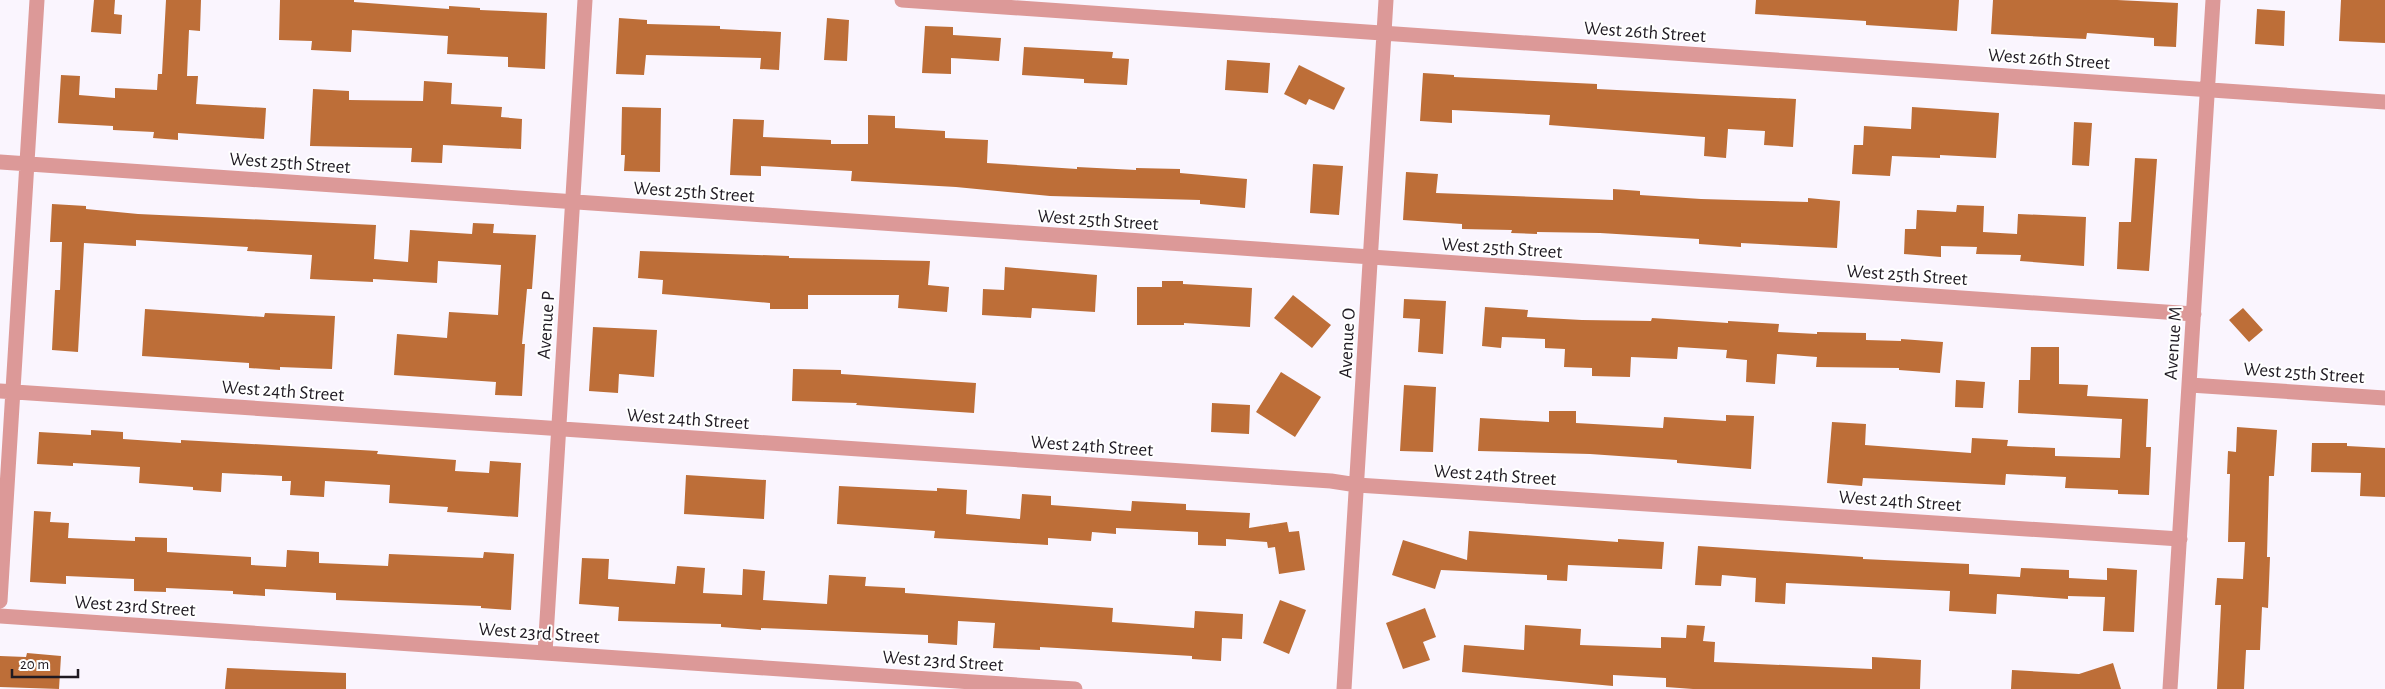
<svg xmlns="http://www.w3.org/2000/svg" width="2385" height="689" viewBox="0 0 2385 689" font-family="'Alegreya Sans',sans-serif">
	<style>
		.building { fill: #bd6e38 }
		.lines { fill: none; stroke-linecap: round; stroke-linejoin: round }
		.minor { stroke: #dc9998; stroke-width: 15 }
		.labels { text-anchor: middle; stroke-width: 4; stroke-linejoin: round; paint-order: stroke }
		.street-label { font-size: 19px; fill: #1f1a22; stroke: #fff }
	</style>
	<rect width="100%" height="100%" fill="#faf5fe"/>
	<!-- building -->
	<path class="building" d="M94 0H115L114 14 122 15 121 34 91 32Z
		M166 0H201L200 31 189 30 187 76H198L196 104 266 108 264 139 178 133V140L153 138 154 132 113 130V126L58 123 61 75 80 76 79 95 115 98V88L157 90 158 74H162Z
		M280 0H354V2L449 9V6L480 8V10L547 13 545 69 508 67V57L447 54 448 36 352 30 351 52 311 50 312 41 279 40Z
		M1756 0H1959L1957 31 1866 25V21L1755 14Z
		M1993 0H2117L2178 3 2176 47 2154 46V38L2087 33 2086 39 1991 34Z
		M2341 0H2385V43L2339 41Z
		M2257 9 2285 11 2284 46 2255 44Z
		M619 18 647 20V24L720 26V29L781 32 779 70 760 69 761 58 646 55 644 75 616 74Z
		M827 18 849 20 847 61 824 60Z
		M925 26 953 27V35L1001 38 999 61 951 58V74L922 73Z
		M1024 47 1113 52 1112 58 1129 59 1127 85 1084 83V79L1022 75Z
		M1227 60 1270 63 1268 93 1225 90Z
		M1299 65 1345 88 1334 110 1309 99 1306 105 1284 94Z
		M1423 73 1454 75V77L1597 84V89L1796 99 1793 147 1764 145 1765 131 1728 129 1726 158 1704 156 1705 137 1549 125 1550 115 1452 110V123L1420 121Z
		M424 81 452 83 451 104 502 107 501 117 522 119 521 149 443 145 442 163 411 162 412 148 310 146 313 89 349 91V100L423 101Z
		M622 107 661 108 660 172 624 171 625 155H621Z
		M1912 107 1999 113 1996 158 1940 155V158L1892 156 1890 176 1852 174 1854 145H1863L1864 126 1911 129Z
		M868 115 895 116V128L945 131V138L988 140 987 163 1077 169V167L1136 170V168L1180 169V173L1247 179 1245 208 1200 204V200L1050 196 956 187 851 181 852 171 761 166V176L730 175 733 119 764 120 763 137 831 140V144H868Z
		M2074 122 2092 123 2089 166 2072 165Z
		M2135 158 2157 159 2149 271 2117 269 2119 222H2131Z
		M1313 164 1343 166 1339 215 1310 213Z
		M1406 172 1438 174 1436 193 1613 200V189L1640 191V195L1701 199 1808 202V198L1840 201 1837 248 1741 243V247L1699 244V239L1600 233 1537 232V234L1511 233 1512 230 1462 229V224L1403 220Z
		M52 204 86 206V209L138 214 376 225 374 259 408 262 410 230 472 234 473 223 494 224 493 233 536 235 532 289H527L522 344H525L522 396 495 395 496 382 394 375 397 334 447 338 449 312 498 315 501 265 438 261 437 283 373 279V282L310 279 312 255 247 251 248 247 136 240V246L84 243 78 352 52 350 55 290H60L62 242H50Z
		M1957 205 1984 206 1983 232 2017 234 2018 214 2086 217 2084 266 2020 261 2021 255 1976 254 1977 247 1941 246V257L1904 254 1905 229H1916L1917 210 1956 212Z
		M640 251 789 256V258L930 261 928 285 949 287 947 312 898 308 899 295H808V309H770V303L662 294 663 280 638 278Z
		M1005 267 1097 275 1095 312 1032 308 1031 318 982 315 983 289 1004 290Z
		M1162 281H1183V284L1252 288 1250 327 1184 323V325H1137V287H1162Z
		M1293 295 1331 325 1312 348 1274 318Z
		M1404 299 1446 301 1443 354 1418 352 1420 319 1403 318Z
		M1485 307 1528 310 1527 317 1582 320 1651 321 1652 318 1728 323V321L1779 324 1778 332 1817 334V332L1866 333V340L1901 341V339L1943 342 1940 373 1899 370V368L1816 367 1817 357 1777 354 1775 384 1746 382 1747 360 1726 358 1727 350 1678 347 1677 359 1631 357 1630 377 1592 376V368L1564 367 1565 349 1545 348V339L1502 337 1501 348 1482 346Z
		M2243 308 2263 330 2249 342 2229 320Z
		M145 309 264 317 265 313 335 316 332 369 280 367V370L249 368V363L142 356Z
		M593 327 657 330 654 377 619 374 618 393 589 391Z
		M2031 347H2059V384L2088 385 2087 396 2148 399 2146 447H2151L2149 495 2118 494V490L2065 488 2066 477 2006 474 2005 485 1863 478 1862 486 1827 483 1832 422 1866 424 1865 445 1971 453 1972 438 2008 440 2007 446 2055 448V456L2120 458 2122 419 2018 413 2019 380H2030Z
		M793 369 841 370V374L976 383 974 413 856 405 857 403 792 401Z
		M1281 372 1321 397 1295 437 1256 412Z
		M1956 380 1985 382 1983 408 1955 407Z
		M1404 385 1436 387 1433 452 1400 451Z
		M1212 403 1250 405 1249 434 1211 432Z
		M1549 411H1576V423L1663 428 1664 417 1726 421V415L1754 416 1751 469 1677 463V460L1590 454 1478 451 1480 418 1549 422Z
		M2237 427 2277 430 2274 476H2269L2267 557H2270L2268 608 2262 607 2260 650H2246L2244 689H2217L2221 605H2215L2217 578 2243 579 2245 542H2228L2230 474H2227L2228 451 2236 452Z
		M91 430 123 432V439L181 443V440L378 451 377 454 456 460 455 471 489 473 490 461 521 463 518 517 447 512 448 507 389 503 390 485 325 481 324 497 290 495 291 481H282V476L222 473 221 492 193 490V487L139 483 140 467 73 463V466L37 464 39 432 91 435Z
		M2312 443H2347V446L2385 448V497L2360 496 2361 473 2311 472Z
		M686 475 766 480 764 519 684 514Z
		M839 486 937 491V488L967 490 966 514 1020 519 1022 494 1051 496V505L1131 511 1132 501 1186 504V510L1250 513 1249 528 1287 522 1289 532 1299 531 1305 570 1279 574 1275 547 1268 548 1267 542 1226 539V546L1198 545V532L1116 528V534L1092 532 1091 541 1048 538V545L934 538 935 531 837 524Z
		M34 511 51 512 50 522 69 523 68 538 135 541V537L167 538V552L251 557V565L286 567 287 550 319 552V563L388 566 389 554 483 558 484 552 514 554 511 610 481 608V606L336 600V593L265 589V596L233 594V591L166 588V592L134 591V579L66 576V584L30 582Z
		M1469 531 1618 542V539L1664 542 1662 569 1568 565 1567 581 1547 580V575L1441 570 1435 589 1392 575 1403 540 1467 560Z
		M1698 546 1863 557V559L1969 564V574L2020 577 2021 568 2069 570V578L2107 580V568L2137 570 2134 632 2103 631 2105 597 2068 596V599L1997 594 1996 614 1949 611 1950 591 1786 583 1785 604 1755 602 1756 578 1722 575 1721 586 1695 585Z
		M582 558 609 559 608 579 675 584 677 566 705 568 703 593 742 595 743 569 765 571 763 600 827 604 829 575 866 577 865 586 905 588V593L1113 608 1112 622 1194 628 1195 611 1243 614 1242 639 1222 638 1221 661 1192 659V656L1126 652 1040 647V650L993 648 995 623 958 621 957 645 928 643V635L761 628V630L721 627V624L618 621 619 607 579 604Z
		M1280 600 1306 610 1289 654 1263 643Z
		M1425 608 1436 637 1423 642 1430 660 1403 669 1386 623Z
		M1525 625 1581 629 1580 645 1661 648V637L1686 638 1687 625 1705 626 1703 641 1715 642 1714 662 1872 669V657L1921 660 1920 689H1693L1666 687V678L1613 675V686L1462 672 1464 645 1524 650Z
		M27 653 61 656 59 689 0 687V656L26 657Z
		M2113 663 2121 689H2011L2012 670 2079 674Z
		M227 668 346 673V689H225Z"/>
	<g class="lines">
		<!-- minor -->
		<path class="minor" d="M902 0 2385 102
			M0 162 2194 314
			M2190 385 2385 398
			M0 391 1331 481 1357 485 2180 539
			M0 601 37 0
			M0 616 1075 689
			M545 653 585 0
			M1344 689 1386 0
			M2170 689 2213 0"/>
	</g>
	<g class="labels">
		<!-- street labels -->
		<g class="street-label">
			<text transform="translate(1645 31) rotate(4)" y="7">West 26th Street</text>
			<text transform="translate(2049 58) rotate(4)" y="7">West 26th Street</text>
			<text transform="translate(290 162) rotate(4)" y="7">West 25th Street</text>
			<text transform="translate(694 191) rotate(4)" y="7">West 25th Street</text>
			<text transform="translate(1098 219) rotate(4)" y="7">West 25th Street</text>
			<text transform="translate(1502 247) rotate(4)" y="7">West 25th Street</text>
			<text transform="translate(1907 274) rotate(4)" y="7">West 25th Street</text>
			<text transform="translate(545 325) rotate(-86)" y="7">Avenue P</text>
			<text transform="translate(1346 343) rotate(-87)" y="7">Avenue O</text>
			<text transform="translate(2172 343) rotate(-86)" y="7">Avenue M</text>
			<text transform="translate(2304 372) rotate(4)" y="7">West 25th Street</text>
			<text transform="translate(283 390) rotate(4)" y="7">West 24th Street</text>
			<text transform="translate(688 418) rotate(4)" y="7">West 24th Street</text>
			<text transform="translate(1092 445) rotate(4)" y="7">West 24th Street</text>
			<text transform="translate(1495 474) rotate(4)" y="7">West 24th Street</text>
			<text transform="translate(1900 500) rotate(4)" y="7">West 24th Street</text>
			<text transform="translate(135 605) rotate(4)" y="7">West 23rd Street</text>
			<text transform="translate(539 632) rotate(4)" y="7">West 23rd Street</text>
			<text transform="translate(943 660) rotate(4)" y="7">West 23rd Street</text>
		</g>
	</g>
	<!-- scale -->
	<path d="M12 669v8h66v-8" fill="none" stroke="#1f1a22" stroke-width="2.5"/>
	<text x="20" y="669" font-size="15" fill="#1f1a22" stroke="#ffffff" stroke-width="4" paint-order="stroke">20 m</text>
</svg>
